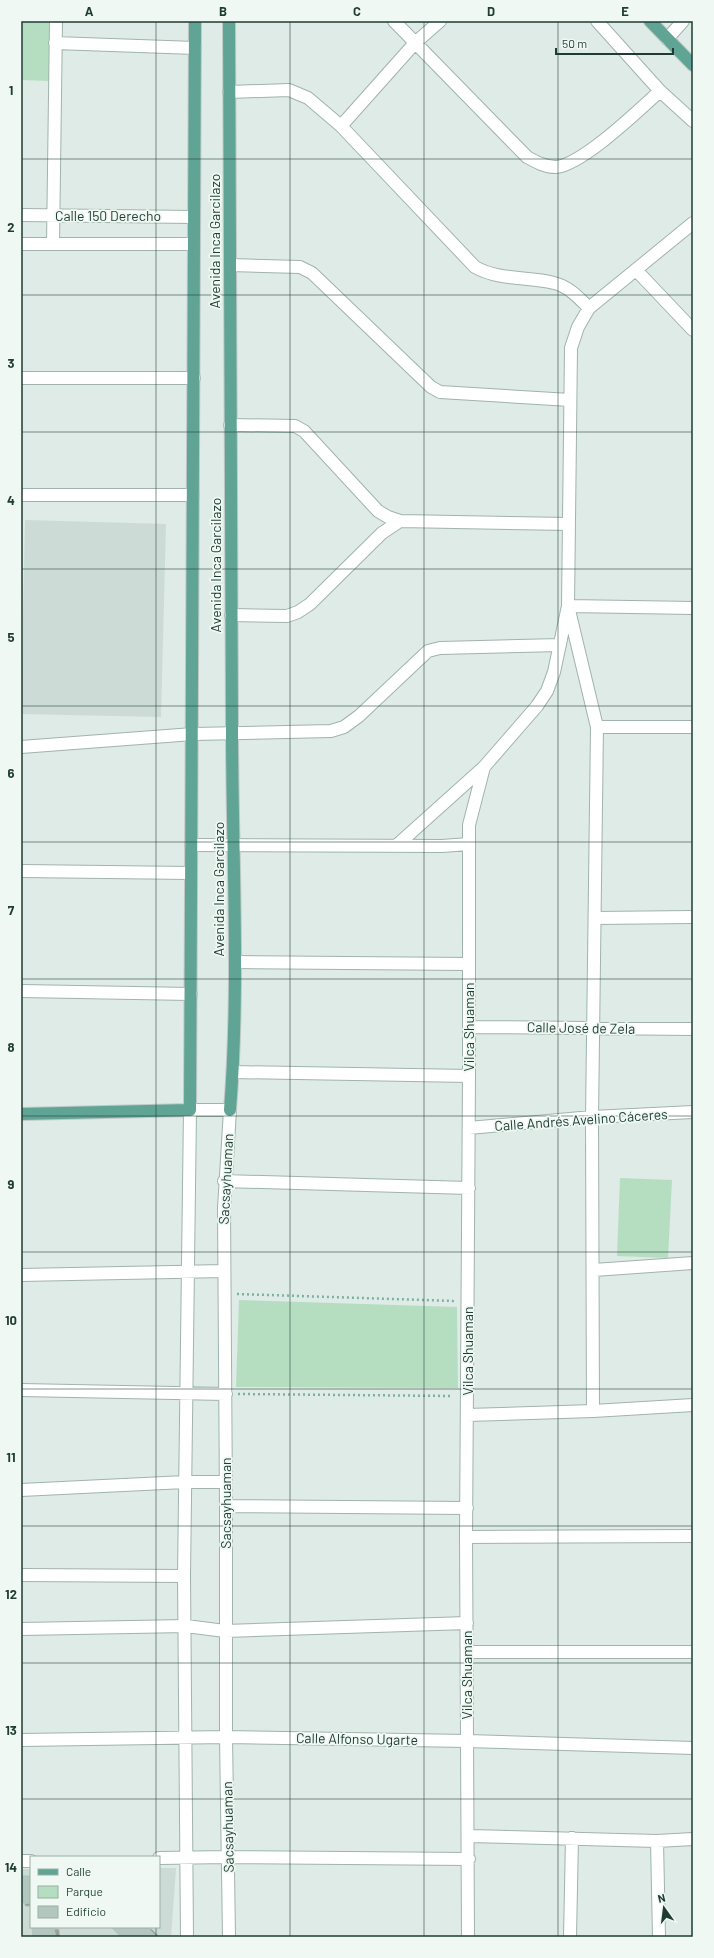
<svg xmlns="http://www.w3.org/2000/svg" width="714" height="1958" viewBox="0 0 714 1958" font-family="Barlow,sans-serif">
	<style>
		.built { fill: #ccdbd5 }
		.green { fill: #b5dec1 }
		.building { fill: #b3c6bf; stroke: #b0c5bd; filter: url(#shadow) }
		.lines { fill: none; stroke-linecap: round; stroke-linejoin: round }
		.minor-casing { stroke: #a1b3ad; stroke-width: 14 }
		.major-casing { stroke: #c0c8c6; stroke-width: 14 }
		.path { stroke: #7cb1a2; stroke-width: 2.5; stroke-dasharray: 2 3; stroke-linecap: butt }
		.minor { stroke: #fff; stroke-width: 12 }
		.major { stroke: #5fa494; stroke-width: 12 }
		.grid { fill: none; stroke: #1e3c34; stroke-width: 1; stroke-opacity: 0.55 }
		.labels { text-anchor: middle; stroke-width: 3.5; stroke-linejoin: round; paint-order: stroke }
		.street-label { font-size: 14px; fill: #1e3c34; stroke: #eff8f3 }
		.neatline { fill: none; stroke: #1e3c34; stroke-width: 1.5 }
		.grid-label { font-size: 13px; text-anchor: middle; font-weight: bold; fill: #1e3c34 }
	</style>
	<defs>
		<filter id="shadow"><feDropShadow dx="4.5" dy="2.5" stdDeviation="0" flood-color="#0004"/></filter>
	</defs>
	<rect width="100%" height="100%" fill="#deebe6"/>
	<!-- built -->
	<path class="built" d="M25 520 166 524 161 717 21 714Z
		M159 1868H176L171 1937H21V1869H31V1927H159Z"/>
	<!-- green -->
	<path class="green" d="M21 21H54L55 43 49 81 21 80Z
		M620 1178 672 1180 668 1258 617 1256Z
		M239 1300 457 1307 458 1388 236 1387Z"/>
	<!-- building -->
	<path class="building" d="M21 1876H31V1903H21Z
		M32 1927H54L55 1937H33Z
		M111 1927H147L157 1937H121Z"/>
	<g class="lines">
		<defs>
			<path id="minor" d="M394 21 527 157C536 162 545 167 556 167 582 165 639 110 660 91
				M597 21 660 91 693 121
				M667 39 683 21
				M55 43 195 48
				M229 92 289 90 308 98 341 126 475 267C500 281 527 276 554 283 568 286 579 298 589 308
				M341 126 415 43 440 21
				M21 215 194 217
				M21 244H194
				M53 244 56 21
				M230 265 300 267 312 273 431 387 440 392 570 400
				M636 270 693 330
				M21 378H194
				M230 425 295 426 304 431 378 511 388 517 400 521
				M21 495H193
				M231 615 287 616 298 612 310 604 382 533 400 521 569 524
				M597 727H693
				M21 747 193 734 331 731 344 727 359 716 428 651 440 648 560 645
				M191 845 442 846 469 844
				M396 846 484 767 537 706 547 691 554 672 568 606 571 348 578 327 589 308 693 223
				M21 871 191 873
				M595 918 693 917
				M235 962 469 964
				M21 991 191 994
				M469 1027 693 1029
				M233 1072 469 1076
				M469 1128 592 1117 693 1112
				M224 1181 469 1188
				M594 1270 693 1263
				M21 1275 224 1271
				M21 1390 226 1394
				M593 1411 592 1117 597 727 568 606 693 608
				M467 1415 593 1411 693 1405
				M21 1490 185 1482H225
				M226 1506 467 1508
				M466 1537 693 1536
				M21 1575 184 1576
				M21 1629 186 1626 225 1631 467 1623
				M467 1652H693
				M21 1740 226 1737 467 1741 693 1748
				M469 1836 657 1841 693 1839
				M657 1841 659 1937
				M159 1858 229 1857 469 1859
				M21 1861H31
				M187 1937 184 1576 190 1110H230L224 1208 226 1506V1737L229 1937
				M468 1937 466 1537 469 1076V825L484 767
				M570 1937 572 1838"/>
			<path id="major" d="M229 21C230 256 231 492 232 727 232 854 240 982 230 1110
				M650 21 693 65
				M21 1114 190 1110 195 21"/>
		</defs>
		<!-- minor casing -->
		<use href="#minor" class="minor-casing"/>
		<!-- major casing -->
		<use href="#major" class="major-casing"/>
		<!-- path -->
		<path class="path" d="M237 1294 455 1301
			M238 1394 453 1396"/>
		<!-- minor -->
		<use href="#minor" class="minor"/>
		<!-- major -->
		<use href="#major" class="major"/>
	</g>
	<!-- grid -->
	<path class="grid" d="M156 21V1857M290 21V1937M424 21V1937M558 21V1937M21 159H693M21 295H693M21 432H693M21 569H693M21 706H693M21 842H693M21 979H693M21 1116H693M21 1252H693M21 1389H693M21 1526H693M21 1663H693M21 1799H693M156 1927V1937"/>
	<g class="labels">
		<!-- street labels -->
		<g class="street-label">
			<text x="108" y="221">Calle 150 Derecho</text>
			<text transform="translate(215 241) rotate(-90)" y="5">Avenida Inca Garcilazo</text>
			<text transform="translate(216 565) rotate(-90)" y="5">Avenida Inca Garcilazo</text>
			<text transform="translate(219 889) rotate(-90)" y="5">Avenida Inca Garcilazo</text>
			<text transform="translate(469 1027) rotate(-90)" y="5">Vilca Shuaman</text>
			<text transform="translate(581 1028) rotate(1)" y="5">Calle José de Zela</text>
			<text transform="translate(581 1120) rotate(-4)" y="5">Calle Andrés Avelino Cáceres</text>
			<text transform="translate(226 1179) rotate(-87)" y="5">Sacsayhuaman</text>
			<text transform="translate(468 1351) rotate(-90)" y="5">Vilca Shuaman</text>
			<text transform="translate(226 1503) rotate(-90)" y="5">Sacsayhuaman</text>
			<text transform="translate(467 1675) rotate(-90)" y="5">Vilca Shuaman</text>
			<text transform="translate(357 1739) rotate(1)" y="5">Calle Alfonso Ugarte</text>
			<text transform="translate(228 1827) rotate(-91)" y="5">Sacsayhuaman</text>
		</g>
	</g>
	<!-- border -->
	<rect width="714" height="1958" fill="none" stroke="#eff8f3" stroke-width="44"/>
	<!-- legend -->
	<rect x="30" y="1856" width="130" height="72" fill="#eff8f3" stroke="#9bada7"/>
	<rect x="38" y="1869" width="20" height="6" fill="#5fa494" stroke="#9bada7"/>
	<text x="66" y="1876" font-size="12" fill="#1e3c34">Calle</text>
	<rect x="38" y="1886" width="20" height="12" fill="#b5dec1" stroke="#9bada7"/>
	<text x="66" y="1896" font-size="12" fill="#1e3c34">Parque</text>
	<rect x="38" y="1906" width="20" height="12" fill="#b3c6bf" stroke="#9bada7"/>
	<text x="66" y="1916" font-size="12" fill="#1e3c34">Edificio</text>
	<!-- north arrow -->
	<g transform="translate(664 1908) rotate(346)" stroke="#eff8f3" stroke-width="3" paint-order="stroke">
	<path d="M0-3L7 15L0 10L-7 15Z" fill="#1e3c34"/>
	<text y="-6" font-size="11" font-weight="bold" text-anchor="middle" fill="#1e3c34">N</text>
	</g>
	<!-- scale -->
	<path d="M556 48v6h117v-6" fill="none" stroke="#1e3c34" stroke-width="2"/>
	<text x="562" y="48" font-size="12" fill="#1e3c34" stroke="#eff8f3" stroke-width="3" paint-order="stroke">50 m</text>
	<rect x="22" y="22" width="670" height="1914" class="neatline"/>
	<g class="grid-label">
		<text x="89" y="16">A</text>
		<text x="223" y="16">B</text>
		<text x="357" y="16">C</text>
		<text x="491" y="16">D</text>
		<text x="625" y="16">E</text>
		<text x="11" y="95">1</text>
		<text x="11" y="232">2</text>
		<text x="11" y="368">3</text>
		<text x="11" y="505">4</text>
		<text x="11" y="642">5</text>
		<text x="11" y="778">6</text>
		<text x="11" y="915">7</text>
		<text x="11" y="1052">8</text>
		<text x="11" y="1189">9</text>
		<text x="11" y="1325">10</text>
		<text x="11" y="1462">11</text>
		<text x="11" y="1599">12</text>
		<text x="11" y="1735">13</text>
		<text x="11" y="1872">14</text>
	</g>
</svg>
